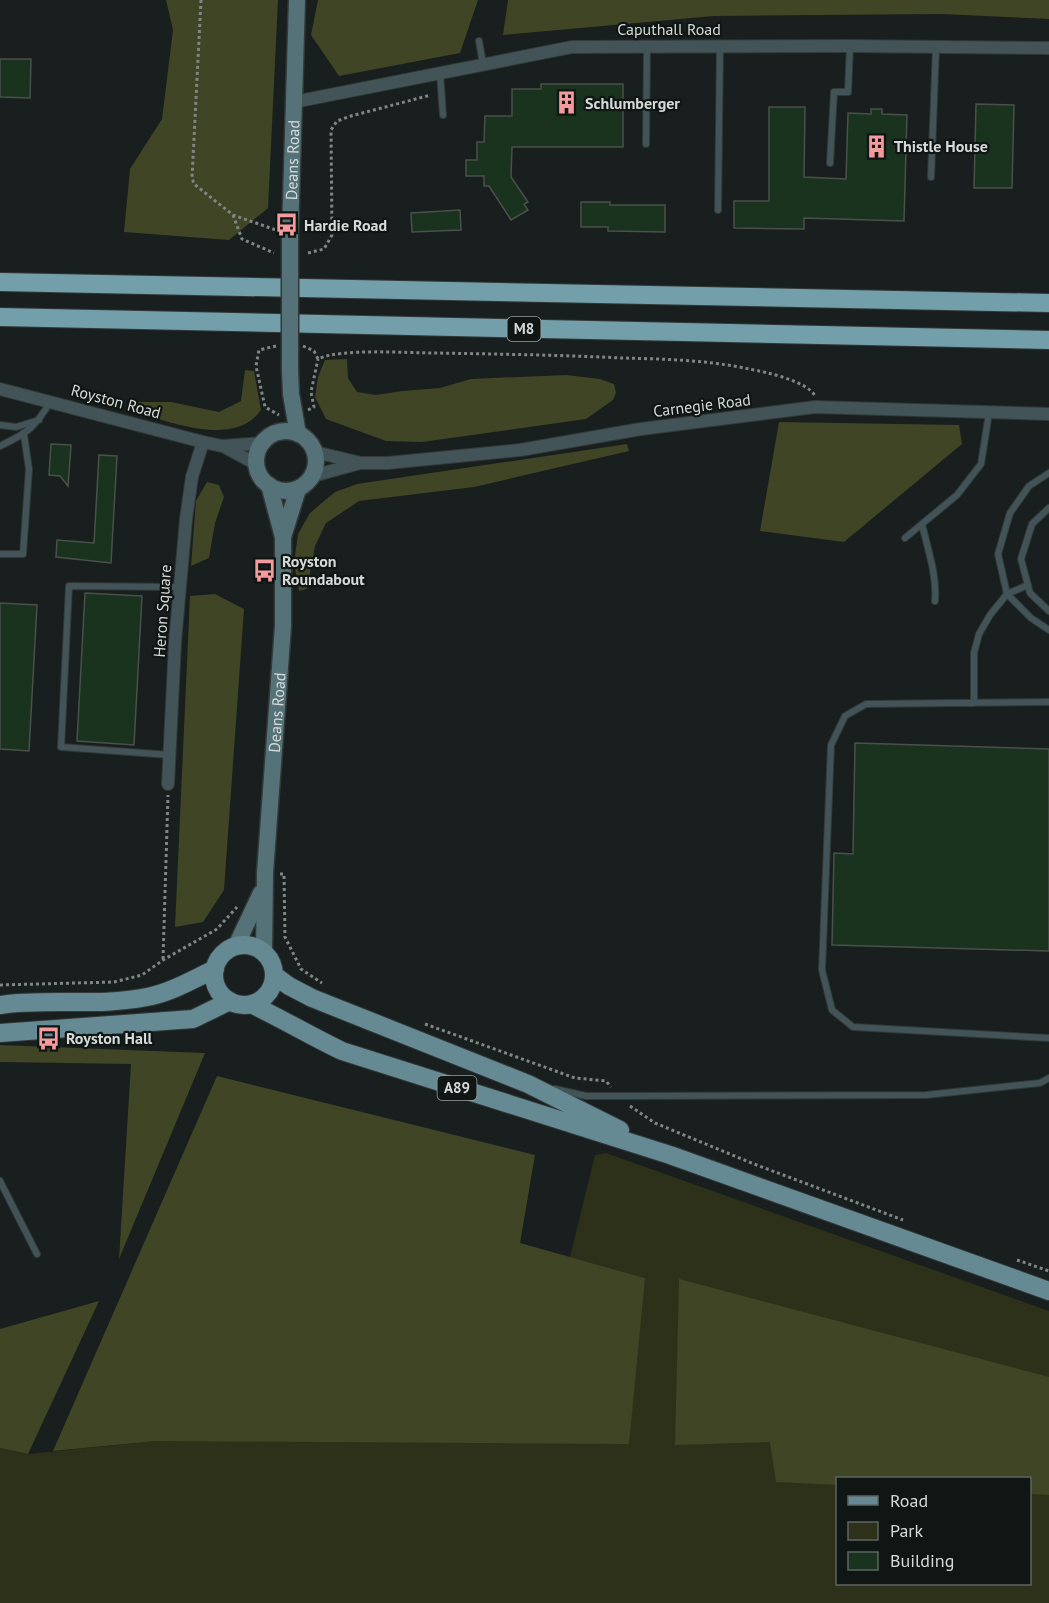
<svg xmlns="http://www.w3.org/2000/svg" width="1049" height="1603" viewBox="0 0 1049 1603" font-family="'PT Sans',sans-serif">
	<style>
		.green { fill: #2d3119; fill-rule: evenodd }
		.forest { fill: #404525 }
		.building { fill: #19331e; stroke: #4b504b; stroke-width: 1.5 }
		.lines { fill: none; stroke-linecap: round; stroke-linejoin: round }
		.lane-casing { stroke: #323938; stroke-width: 8 }
		.street-casing { stroke: #323938; stroke-width: 14 }
		.secondary-casing { stroke: #323938; stroke-width: 19 }
		.primary-casing { stroke: #323938; stroke-width: 20 }
		.highway-casing { stroke: #323938; stroke-width: 20 }
		.path { stroke: #808685; stroke-width: 3; stroke-dasharray: 3 3; stroke-linecap: butt }
		.lane { stroke: #425458; stroke-width: 6 }
		.street { stroke: #425458; stroke-width: 12 }
		.secondary { stroke: #567279; stroke-width: 16 }
		.primary { stroke: #658a93; stroke-width: 18 }
		.highway { stroke: #739faa; stroke-width: 18 }
		.secondary-bridge-casing { stroke: #323938; stroke-width: 19; stroke-linecap: butt }
		.secondary-bridge { stroke: #567279; stroke-width: 16 }
		.labels { text-anchor: middle; stroke-width: 4.5; stroke-linejoin: round; paint-order: stroke }
		.shield { fill: #0f1614; stroke: #9a9f9e; stroke-width: 1.5 }
		.shield-label { font-size: 15px; font-weight: bold; fill: #d5dad9 }
		.street-label { font-size: 16px; fill: #d5dad9; stroke: #0f1614 }
		.poi-label { font-size: 16px; font-weight: bold; fill: #d5dad9; stroke: #0f1614; text-anchor: start }
	</style>
	<rect width="100%" height="100%" fill="#181f1e"/>
	<!-- green -->
	<path class="green" d="M606 1153 1049 1311V1603H0V1448L28 1454 156 1441 645 1278 570 1257 595 1155ZM838 1478H1030V1584H838Z"/>
	<!-- forest -->
	<path class="forest" d="M166 0H278L268 208 229 240 124 232 130 169 162 119 173 30Z
		M318 0H478L460 53 339 76 311 35Z
		M508 0H1049V19L940 14 714 16 503 35Z
		M347 359 348 378 357 392 376 395 402 391 440 388 471 379 566 375 600 379 614 384 616 393 613 400 586 419 422 442 386 441 326 419 315 397 318 377 325 360Z
		M245 370 254 371 261 410C235 448 173 422 136 413L137 402H171L219 412 241 401Z
		M779 422 959 425 962 444 844 542 760 531Z
		M627 444 629 451 474 487 359 501 326 523 315 546 307 589 299 591 294 563 298 534 310 513 335 492 357 484Z
		M207 482 219 485 224 497 215 523 209 558 191 566 196 501Z
		M215 594 244 609 224 890 203 922 175 927 190 596Z
		M0 1045 205 1053 119 1259 131 1064 0 1062Z
		M217 1076 535 1155 520 1243 645 1278 629 1444 156 1441 53 1451Z
		M679 1279 1049 1377V1495L1030 1494V1478H838L837 1485 776 1482 770 1442 675 1445Z
		M99 1301 28 1454 0 1448V1329Z"/>
	<!-- building -->
	<path class="building" d="M0 59H31L30 98 0 97Z
		M541 84H623V147H512L511 177 528 202 524 204 528 210 511 220 489 186H484V176H466V160H477V142H484L485 116H512V89H541Z
		M976 104 1014 105 1012 188H974Z
		M769 107H805L804 177 846 179 848 113 871 114V109H882V114L907 115 904 221 804 218V229L734 228V201H769Z
		M581 202H610V205H665V232L608 231V227H581Z
		M460 210 461 230 412 232 411 213Z
		M51 444 71 445 68 486 60 476 49 475Z
		M99 455 117 456 111 563 56 557 57 540 94 543Z
		M85 593 142 596 134 745 77 741Z
		M0 603 37 605 29 751 0 749Z
		M855 743 1049 749V951L832 945 834 853 853 854Z"/>
	<g class="lines">
		<defs>
			<path id="lane" d="M479 41 483 64
				M440 73 443 115
				M646 144 647 47
				M830 163 834 92H848L850 46
				M931 177 936 47
				M718 210 720 46
				M0 425 16 427 39 420
				M0 446C28 433 35 427 51 401
				M1049 473 1029 486 1010 513 998 554 1007 594 1031 618 1049 630
				M1049 508 1032 524 1021 559 1030 593 1049 611
				M922 524C928 550 937 575 935 601
				M905 538 957 495 981 464 989 413
				M0 554H23L29 469 24 435
				M1049 702 866 704 845 716 831 745 822 970 832 1010 853 1027 1049 1038
				M974 703V653L979 634 990 615 1007 594 1028 585
				M170 755 61 747 69 586 180 587
				M555 1089 586 1096H620L926 1095 1040 1083 1049 1078
				M0 1181 37 1254"/>
			<path id="street" d="M294 102 572 47 850 46 1049 48
				M0 389 203 442 222 446 263 443
				M223 446 256 464
				M315 452 361 463H388L520 450 641 429 815 407 1049 414
				M313 476 360 463
				M168 784 175 642 186 519 192 477 203 442"/>
			<g id="secondary">
				<path id="s1" d="M290 234 297 0"/>
				<path d="M290 369 291 394 298 434"/>
				<circle cx="286" cy="461" r="30"/>
				<path d="M283 537 298 489"/>
				<path d="M236 946 261 893"/>
				<path id="s2" d="M264 952 265 873 283 626V537L269 485"/>
			</g>
			<path id="primary" d="M214 975a30 30 0 1 1 60 0a30 30 0 1 1-60 0Z
				M274 975 289 986 312 998 528 1084 620 1130
				M251 1004C282 1019 311 1036 342 1051L670 1155 1049 1291
				M0 1005C49 998 98 1007 147 997 170 993 194 979 215 969
				M0 1033 193 1019 230 1001"/>
			<path id="highway" d="M0 282 1049 303
				M0 317 1049 340"/>
		</defs>
		<!-- lane casing -->
		<use href="#lane" class="lane-casing"/>
		<!-- street casing -->
		<use href="#street" class="street-casing"/>
		<!-- secondary casing -->
		<use href="#secondary" class="secondary-casing"/>
		<!-- primary casing -->
		<use href="#primary" class="primary-casing"/>
		<!-- highway casing -->
		<use href="#highway" class="highway-casing"/>
		<!-- path -->
		<path class="path" d="M201 0 192 178 194 184 233 215 276 230
			M233 215 242 239 274 253
			M308 253 324 249 332 235 331 130 337 121 351 116 431 95
			M276 346 259 350 256 366 265 407 279 415
			M303 346 314 351 318 359C341 348 406 353 435 353 497 354 560 355 622 358 664 359 708 360 749 369 766 372 807 381 815 396
			M308 410 314 407 311 392 318 359
			M280 874H284L285 937 301 969 322 983
			M163 959 168 795
			M0 985 114 982 142 975 163 960 217 929 237 907
			M425 1024 575 1078 606 1081 611 1087
			M630 1106 655 1123 754 1164 903 1220
			M1017 1260 1049 1271"/>
		<!-- lane -->
		<use href="#lane" class="lane"/>
		<!-- street -->
		<use href="#street" class="street"/>
		<!-- secondary -->
		<use href="#secondary" class="secondary"/>
		<!-- primary -->
		<use href="#primary" class="primary"/>
		<!-- highway -->
		<use href="#highway" class="highway"/>
		<defs>
			<path id="secondary-bridge" d="M290 369V234"/>
		</defs>
		<!-- secondary-bridge casing -->
		<use href="#secondary-bridge" class="secondary-bridge-casing"/>
		<!-- secondary-bridge -->
		<use href="#secondary-bridge" class="secondary-bridge"/>
	</g>
	<!-- icons -->
	<defs>
		<symbol id="building-bare" viewBox="-9 -9 18 18"><path d="M-4-6H4V6H1V3H-1V6H-4ZM-2.5-4.3h1.7v1.8h-1.7ZM.8-4.3h1.7v1.8H.8ZM-2.5-1h1.7V.8h-1.7ZM.8-1h1.7V.8H.8Z" fill="#f59b9d" stroke="#0f1614" stroke-width="2.5" paint-order="stroke"/></symbol>
		<symbol id="bus-bare" viewBox="-9 -9 18 18"><path d="M-5-6H5V4H4V6H2V4H-2V6H-4V4H-5ZM-3.5-4V0h7V-4ZM-3.5 1.2v1.5H-2V1.2ZM2 1.2v1.5H3.5V1.2Z" fill="#f59b9d" stroke="#0f1614" stroke-width="2.5" paint-order="stroke"/></symbol>
	</defs>
	<g fill-rule="evenodd">
		<use href="#building-bare" x="550" y="86" width="33" height="33"/>
		<use href="#building-bare" x="860" y="130" width="33" height="33"/>
		<use href="#bus-bare" x="270" y="208" width="33" height="33"/>
		<use href="#bus-bare" x="248" y="554" width="33" height="33"/>
		<use href="#bus-bare" x="32" y="1022" width="33" height="33"/>
	</g>
	<g class="labels">
		<!-- shield labels -->
		<g class="shield">
			<rect x="507.5" y="317" width="33" height="24" rx="4.5"/>
			<rect x="437.5" y="1076" width="39" height="24" rx="4.5"/>
		</g>
		<g class="shield-label">
			<text x="524" y="334">M8</text>
			<text x="457" y="1093">A89</text>
		</g>
		<!-- street labels -->
		<g class="street-label">
			<text x="669" y="35">Caputhall Road</text>
			<text dy="6" stroke="none"><textPath href="#s1" startOffset="74">Deans Road</textPath></text>
			<text transform="translate(116 401) rotate(15)" y="6">Royston Road</text>
			<text transform="translate(702 405) rotate(-7)" y="6">Carnegie Road</text>
			<text transform="translate(162 611) rotate(-86)" y="6">Heron Square</text>
			<text dy="6" stroke="none"><textPath href="#s2" startOffset="240">Deans Road</textPath></text>
		</g>
		<!-- poi labels -->
		<g class="poi-label">
			<text x="585" y="109">Schlumberger</text>
			<text x="894" y="152">Thistle House</text>
			<text x="304" y="231">Hardie Road</text>
			<text x="282" y="567">Royston<tspan x="282" dy="18">Roundabout</tspan></text>
			<text x="66" y="1044">Royston Hall</text>
		</g>
	</g>
	<!-- legend -->
	<rect x="836" y="1477" width="195" height="108" fill="#0f1614" stroke="#5e6463" stroke-width="1.5"/>
	<rect x="848" y="1496" width="30" height="9" fill="#658a93" stroke="#5e6463" stroke-width="1.5"/>
	<text x="890" y="1507" font-size="18" fill="#d5dad9">Road</text>
	<rect x="848" y="1522" width="30" height="18" fill="#2d3119" stroke="#5e6463" stroke-width="1.5"/>
	<text x="890" y="1537" font-size="18" fill="#d5dad9">Park</text>
	<rect x="848" y="1552" width="30" height="18" fill="#19331e" stroke="#5e6463" stroke-width="1.5"/>
	<text x="890" y="1567" font-size="18" fill="#d5dad9">Building</text>
</svg>
